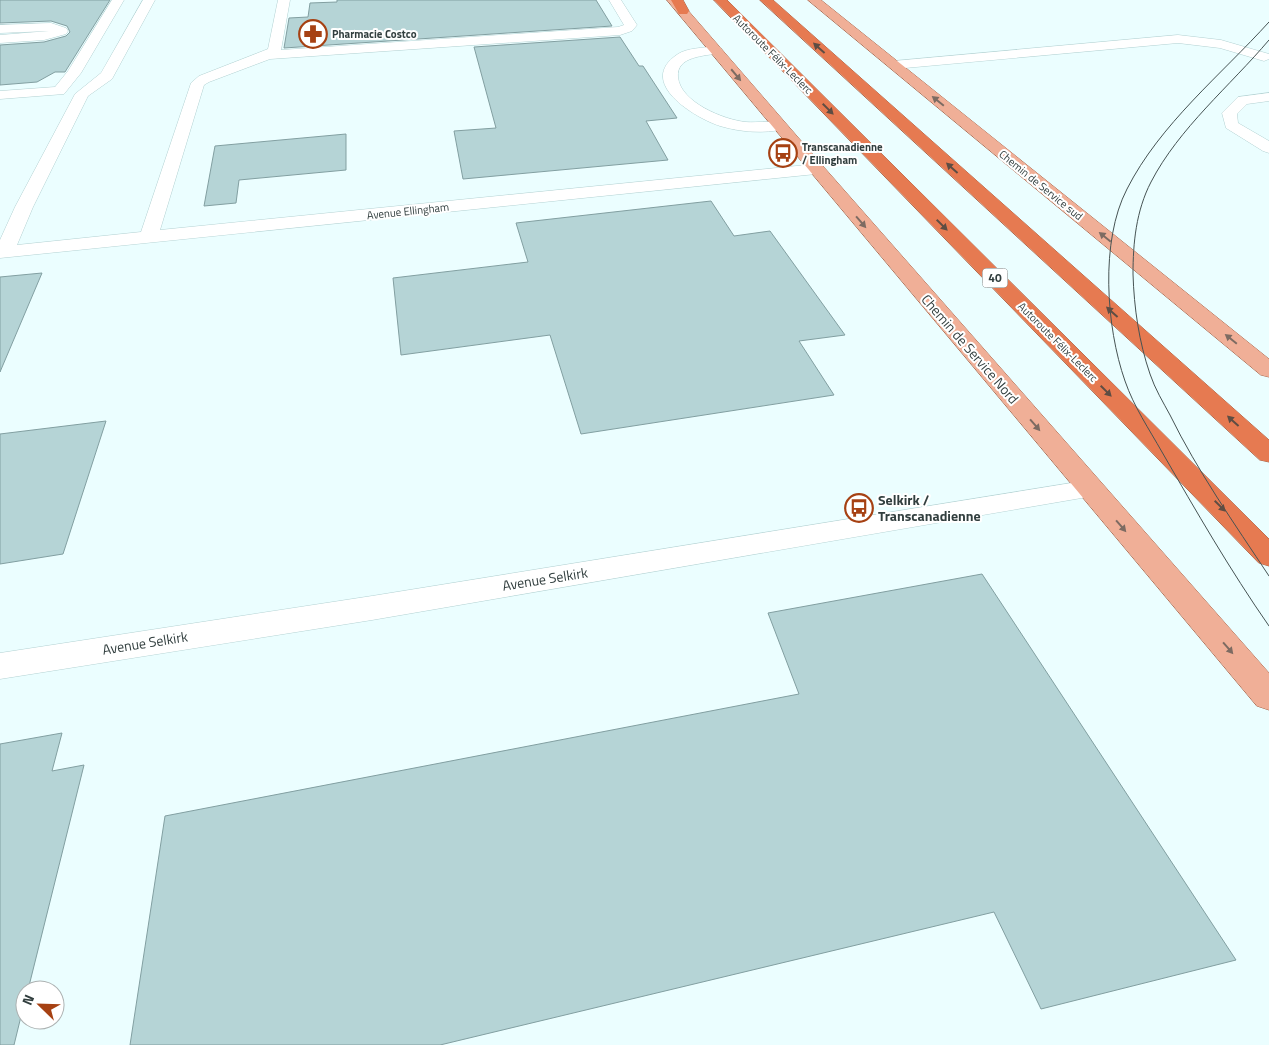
<svg xmlns="http://www.w3.org/2000/svg" width="1269" height="1045" viewBox="0 0 1269 1045" font-family="'Titillium Web',sans-serif">
	<style>
		.building { fill: #b5d4d6; stroke: #829fa1 }
		.lines { fill: none; stroke-linecap: round; stroke-linejoin: round }
		.minor-casing { stroke: #b2d1d2; stroke-width: 1 }
		.major-casing { stroke: #a7654a; stroke-width: 1 }
		.highway-casing { stroke: #a7654a; stroke-width: 1 }
		.minor { fill: #fff; fill-rule: evenodd }
		.major { fill: #f0af97; fill-rule: evenodd }
		.highway { fill: #e67a51; fill-rule: evenodd }
		.tram { stroke: #465353; stroke-width: 1 }
		.oneway { fill: #5e4d43 }
		.oneway2 { fill: #7d6b62 }
		.labels { text-anchor: middle; stroke-width: 4; stroke-linejoin: round; paint-order: stroke }
		.far-poi-label { font-size: 11px; font-weight: bold; fill: #313e3e; stroke: #fff; text-anchor: start }
		.far-street-label { font-size: 11px; fill: #313e3e; stroke: #fff }
		.shield { fill: #fff; stroke: #6f7878; stroke-width: 1 }
		.shield-label { font-size: 12px; font-weight: bold; fill: #313e3e }
		.street-label { font-size: 14px; fill: #313e3e; stroke: #fff }
		.poi-label { font-size: 14px; font-weight: bold; fill: #313e3e; stroke: #fff; text-anchor: start }
	</style>
	<rect width="100%" height="100%" fill="#ebfeff"/>
	<!-- building -->
	<path class="building" d="M0 0H110L65 72H55L37 82 0 85V45L44 42 66 36 70 32 67 26 51 21 0 23Z
		M337 0H596L612 26 284 48 289 18 308 17 310 3 337 2Z
		M620 37 639 66H643L677 118 646 121 668 160 463 179 454 131 496 128 474 47Z
		M346 134V170L239 180 236 203 204 206 215 146Z
		M711 201 734 236 770 231 845 335 799 341 834 395 581 434 550 335 401 355 393 278 528 262 516 223Z
		M42 273 0 372V277Z
		M106 421 63 554 0 564V434Z
		M982 574 1236 960 1041 1009 994 912 440 1045H130L165 816 799 694 768 613Z
		M62 733 52 771 84 765 28 990H25V1000L14 1045H0V744Z"/>
	<g class="lines">
		<defs>
			<path id="minor" d="M112 0H124L81 73 64 94 0 99V91L55 87 68 71Z
				M143 0H155L112 79 88 96 33 207 17 245 141 232 191 83 199 76 268 49 278 0H290L281 50 618 27 624 25 609 0H621L637 25 632 31 620 35 270 59 209 82 204 85 160 230 816 164 822 165 824 169 822 173 816 174 0 258V240L15 207 75 94 101 73Z
				M51 23 66 28 68 31 66 34 44 40 0 43V35L49 31 0 33V25Z
				M1178 35 1221 40 1269 54V59L1264 61 1220 48 1178 43 894 69 887 65 894 61Z
				M715 46 720 47 722 50 720 53C705 56 676 56 678 77 680 102 724 120 746 122 758 123 772 120 784 123L787 126 784 129C764 134 740 132 720 126 695 118 635 82 678 54 687 48 704 48 715 46Z
				M1269 93V101L1247 104 1237 114 1238 123 1269 141V153L1263 151 1226 128 1222 113 1238 97Z
				M1090 480 1099 483 1103 489 1099 495 372 620 0 679V653L372 596Z"/>
			<path id="major" d="M667 0H679L822 165 1269 673V710L1257 706Z
				M808 0H821L1269 359V377L1261 375Z"/>
			<path id="highway" d="M671 0H683L689 11 687 14H679Z
				M714 0H727L1269 539V566L1259 563Z
				M760 0H773L1269 440V462L1260 460Z"/>
		</defs>
		<!-- minor casing -->
		<use href="#minor" class="minor-casing"/>
		<!-- major casing -->
		<use href="#major" class="major-casing"/>
		<!-- highway casing -->
		<use href="#highway" class="highway-casing"/>
		<!-- minor -->
		<use href="#minor" class="minor"/>
		<!-- major -->
		<use href="#major" class="major"/>
		<!-- highway -->
		<use href="#highway" class="highway"/>
		<!-- tram -->
		<path class="tram" d="M1269 22C1221 75 1160 124 1127 189 1100 241 1106 327 1125 381 1134 407 1149 429 1162 452 1196 511 1230 570 1269 626
			M1269 40C1230 86 1179 128 1151 182 1136 211 1133 243 1133 274 1134 308 1139 342 1150 374 1155 389 1163 402 1170 415 1198 472 1234 523 1269 576"/>
	</g>
	<!-- one-way arrows -->
	<defs><path id="oneway-solid" d="M-6-.8H1V-3.2L6.5 0L1 3.2V.8H-6Z" transform="scale(1.25)"/></defs>
	<g class="oneway">
		<use href="#oneway-solid" transform="translate(819 48) rotate(-138)"/>
		<use href="#oneway-solid" transform="translate(828 109) rotate(45)"/>
		<use href="#oneway-solid" transform="translate(952 168) rotate(-138)"/>
		<use href="#oneway-solid" transform="translate(942 225) rotate(45)"/>
		<use href="#oneway-solid" transform="translate(1112 312) rotate(-138)"/>
		<use href="#oneway-solid" transform="translate(1106 391) rotate(45)"/>
		<use href="#oneway-solid" transform="translate(1233 421) rotate(-138)"/>
		<use href="#oneway-solid" transform="translate(1220 506) rotate(45)"/>
	</g>
	<g class="oneway2">
		<use href="#oneway-solid" transform="translate(736 75) rotate(50)"/>
		<use href="#oneway-solid" transform="translate(938 101) rotate(-141)"/>
		<use href="#oneway-solid" transform="translate(861 222) rotate(49)"/>
		<use href="#oneway-solid" transform="translate(1105 237) rotate(-141)"/>
		<use href="#oneway-solid" transform="translate(1231 339) rotate(-141)"/>
		<use href="#oneway-solid" transform="translate(1035 425) rotate(49)"/>
		<use href="#oneway-solid" transform="translate(1121 526) rotate(49)"/>
		<use href="#oneway-solid" transform="translate(1228 648) rotate(49)"/>
	</g>
	<!-- icons -->
	<defs>
		<symbol id="pharmacy-ring" viewBox="-11 -11 22 22"><circle r="9.5" fill="#fff" stroke="#a64113" stroke-width="1.5"/><path d="M-2-6h4v4h4v4h-4v4h-4v-4h-4v-4h4Z" fill="#a64113"/></symbol>
		<symbol id="bus-ring" viewBox="-11 -11 22 22"><circle r="9.5" fill="#fff" stroke="#a64113" stroke-width="1.5"/><path d="M-5-6H5V4H4V6H2V4H-2V6H-4V4H-5ZM-3.5-4V0h7V-4ZM-3.5 1.2v1.5H-2V1.2ZM2 1.2v1.5H3.5V1.2Z" fill="#a64113"/></symbol>
	</defs>
	<g fill-rule="evenodd">
		<use href="#pharmacy-ring" x="297" y="18" width="32" height="32"/>
		<use href="#bus-ring" x="767" y="137" width="32" height="32"/>
		<use href="#bus-ring" x="843" y="492" width="32" height="32"/>
	</g>
	<g class="labels">
		<!-- far-poi labels -->
		<g class="far-poi-label">
			<text x="332" y="38">Pharmacie Costco</text>
			<text x="802" y="151">Transcanadienne<tspan x="802" dy="13">/ Ellingham</tspan></text>
		</g>
		<!-- far-street labels -->
		<g class="far-street-label">
			<text transform="translate(773 54) rotate(45)" y="4">Autoroute Félix-Leclerc</text>
			<text transform="translate(1041 185) rotate(39)" y="4">Chemin de Service sud</text>
			<text transform="translate(408 211) rotate(-6)" y="4">Avenue Ellingham</text>
			<text transform="translate(1058 342) rotate(45)" y="4">Autoroute Félix-Leclerc</text>
		</g>
		<!-- shield labels -->
		<rect class="shield" x="982.5" y="268.5" width="25" height="19" rx="4"/>
		<g class="shield-label">
			<text x="995" y="282">40</text>
		</g>
		<!-- street labels -->
		<g class="street-label">
			<text transform="translate(970 349) rotate(49)" y="5">Chemin de Service Nord</text>
			<text transform="translate(545 579) rotate(-9)" y="5">Avenue Selkirk</text>
			<text transform="translate(145 643) rotate(-9)" y="5">Avenue Selkirk</text>
		</g>
		<!-- poi labels -->
		<g class="poi-label">
			<text x="878" y="505">Selkirk /<tspan x="878" dy="16">Transcanadienne</tspan></text>
		</g>
	</g>
	<!-- north arrow -->
	<g transform="translate(40 1005) rotate(293)"><circle r="24" fill="#ffffff" stroke="#adb2b2"/>
	<path d="M0-4L9 19L0 12L-9 19Z" fill="#a64113"/>
	<text y="-8" font-size="14" font-weight="bold" text-anchor="middle" fill="#313e3e">N</text>
	</g>
</svg>
